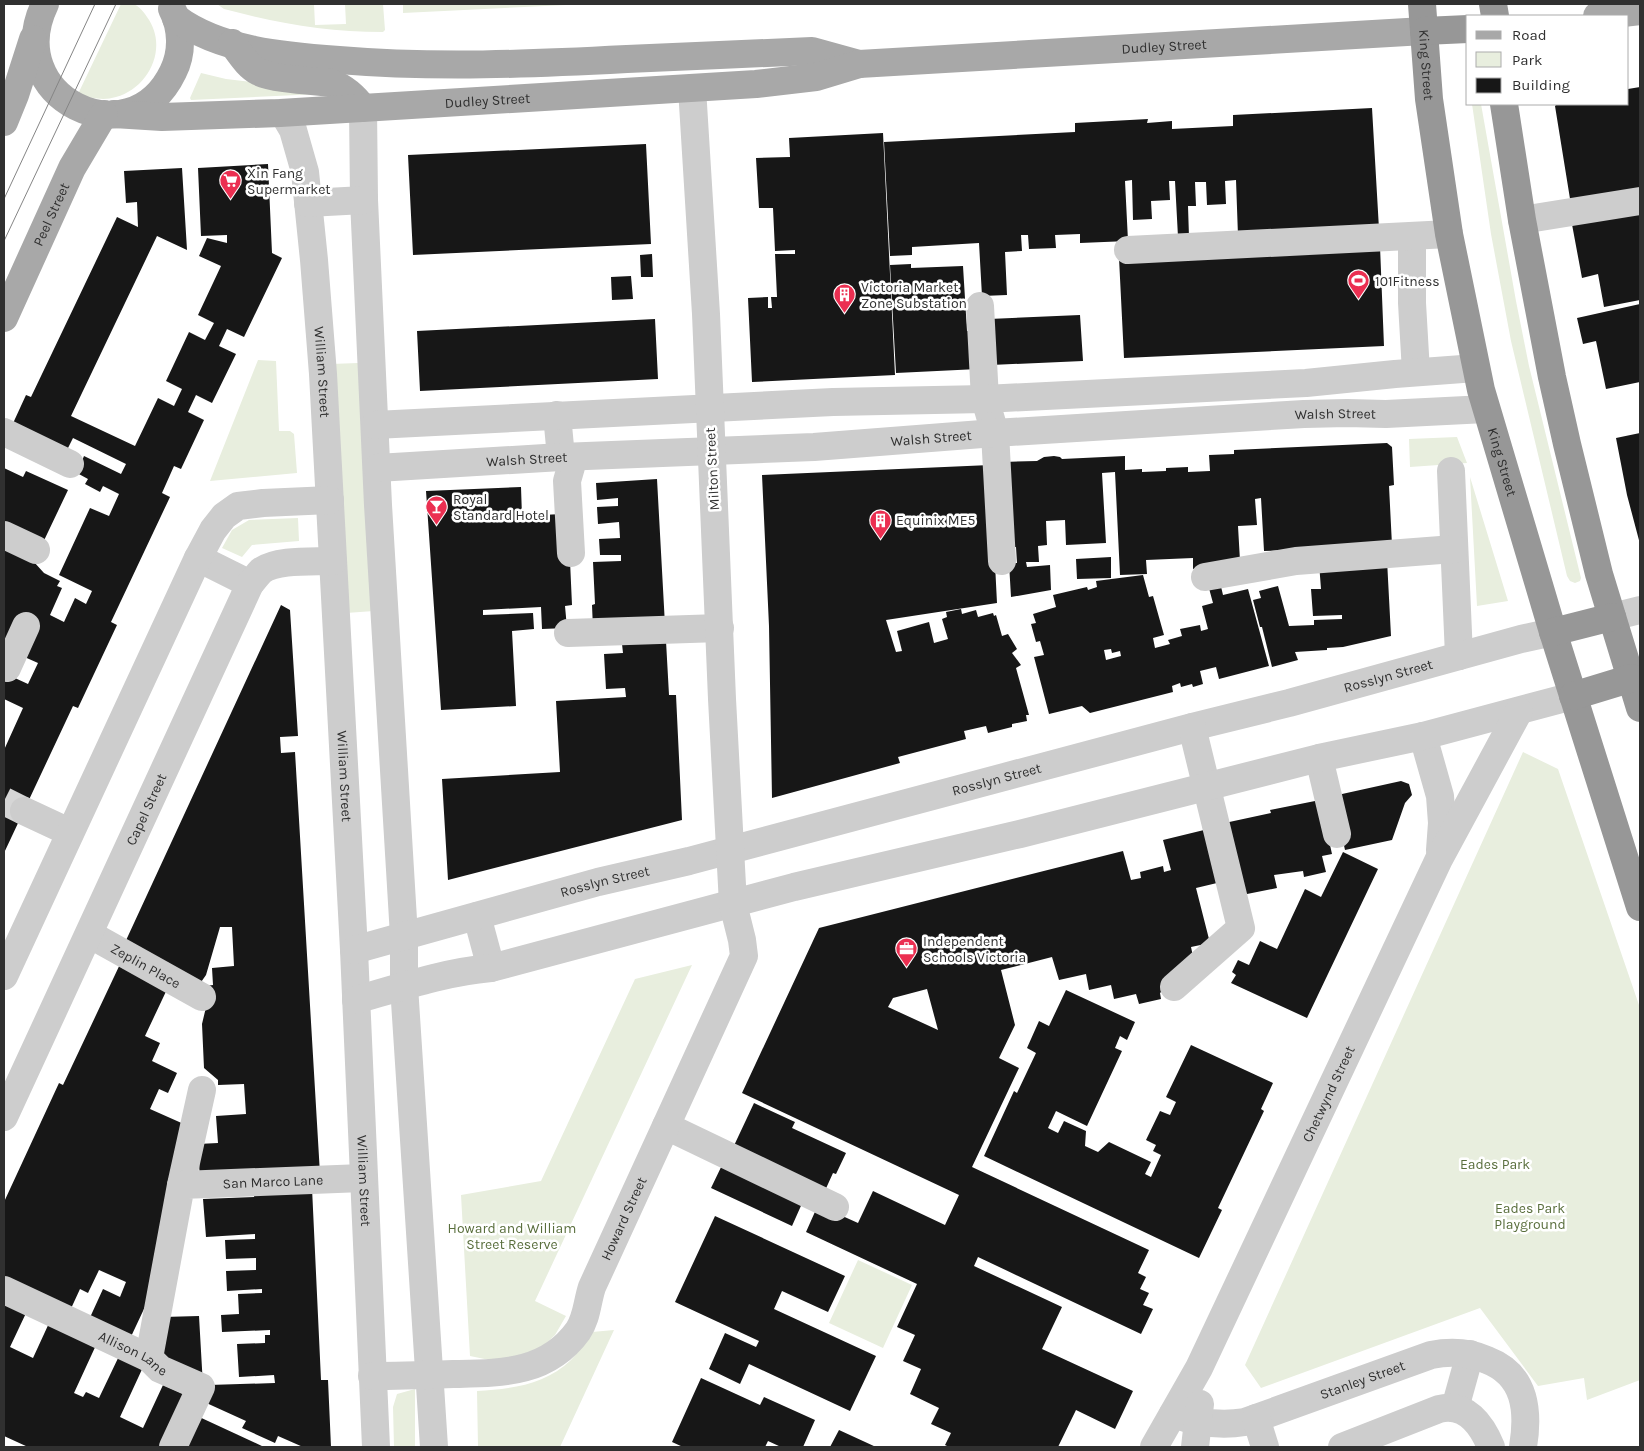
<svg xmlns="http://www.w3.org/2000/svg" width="1644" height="1451" viewBox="0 0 1644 1451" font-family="Karla,sans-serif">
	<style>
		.green { fill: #e8eede }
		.building { fill: #171717; fill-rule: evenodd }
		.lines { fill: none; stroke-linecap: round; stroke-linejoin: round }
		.minor-tunnel { stroke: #d6d6d6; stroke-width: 28; stroke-dasharray: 28 14; stroke-linecap: butt }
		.minor { stroke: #cdcdcd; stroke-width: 28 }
		.major { stroke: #a8a8a8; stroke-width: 28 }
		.highway { stroke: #979797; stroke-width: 28 }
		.tram { stroke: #858585; stroke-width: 1 }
		.labels { text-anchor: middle; stroke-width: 5; stroke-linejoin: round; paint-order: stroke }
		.street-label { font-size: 14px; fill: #303030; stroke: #fff }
		.poi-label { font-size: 14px; fill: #303030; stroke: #fff; text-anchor: start }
		.park-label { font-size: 14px; fill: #596e3c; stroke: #fff }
	</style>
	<rect width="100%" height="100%" fill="#fff"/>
	<!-- green -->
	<path class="green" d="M121 4C125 4 130 3 133 4 138 5 144 12 147 17 169 47 149 88 116 97 103 101 91 98 78 94Z
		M217 4H314L315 25 346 24 345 4H383L385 30 383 32C327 32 277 23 224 9Z
		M403 4H587L403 13Z
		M201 73 226 79 319 90V94L191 100 190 98Z
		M1472 104H1481L1516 301 1529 366 1581 578 1580 581 1575 583 1570 581 1567 576 1511 341 1491 234Z
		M258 360 276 361 279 431H290L294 434 297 473 210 481Z
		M358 363 374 611 346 613 331 364Z
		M1457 437 1467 463 1410 467 1409 439Z
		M1470 477 1508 601 1477 606Z
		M298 518 299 541 252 545 242 557 222 548 232 530 249 520Z
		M1523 752 1558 769 1640 1008V1380L1587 1400 1584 1378 1538 1386 1480 1308 1261 1388 1245 1365Z
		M692 965 535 1301 566 1316 555 1335 539 1350 504 1363 470 1356 461 1195 541 1181 635 979Z
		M858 1260 912 1285 883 1348 829 1323Z
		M614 1330 560 1447H478L477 1391C511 1389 545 1385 571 1360 579 1352 585 1341 592 1332Z
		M415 1389V1447H394L393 1407 397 1394Z"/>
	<!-- building -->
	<path class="building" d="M1640 87V193L1571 205 1555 106 1557 104H1628V89Z
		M1372 108 1379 229 1238 236 1236 180 1225 181 1226 204 1207 205 1206 182H1195L1196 206H1188L1189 237H1178L1175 181H1169L1170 200 1151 201 1152 219 1133 220 1132 180 1125 181 1128 241 1080 243V234L1055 235 1056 248 1029 249 1028 235H1021L1022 251 1005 252 1007 295 982 296 979 243 912 247V255L890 256 884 142 1075 132V123L1148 119 1147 123 1172 121V129L1233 126V115Z
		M883 133 895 375 752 382 748 298 768 297V308H772L771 297H777L775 254H795V250L775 251 773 208H759L756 158 790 157 789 138Z
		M646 144 651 244 413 255 408 155Z
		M268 164 272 253 282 258 244 337 227 329 219 346 236 354 212 403 196 395 188 412 204 420 181 469 174 466 162 493 170 497 111 622 117 625 78 708 73 706 4 853V750L23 708 4 699V673L28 684 38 663 20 655 4 658V547L34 562 44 573 60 581 57 586 62 588 50 615 64 622 75 598 86 604 92 591 59 575 90 508 109 516 119 494 103 486 100 492 85 484 88 479 77 473 84 456 121 474 126 464 73 438 63 458 9 432 26 395 31 397 117 217 138 227 137 202 126 203 124 171 182 168 187 250 157 236 71 416 135 446 158 398 174 406 182 389 166 381 189 332 205 340 214 323 198 315 221 266 199 256 207 238 227 243V235L201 236 198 168Z
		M1640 212V300L1604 307 1598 274 1582 278 1571 219Z
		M1380 246 1384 346 1124 358 1119 258Z
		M652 254 653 277H641L640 255Z
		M911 264V268L963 266 967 331H977L978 369 896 373 890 265Z
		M631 276 633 299 612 300 611 277Z
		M1640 304V382L1606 389 1596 341 1583 344 1577 318Z
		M1080 315 1083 361 991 365 989 319Z
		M655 319 658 379 420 391 417 331Z
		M1640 433V544L1627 495 1616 438Z
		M1387 443 1392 447 1394 485 1389 486 1392 545 1264 551 1261 498 1255 499 1257 525 1238 526 1240 561 1193 569V558L1146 560 1147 574 1120 575 1115 472 1102 473 1106 543 1066 545 1065 520 1046 521 1047 545 1038 546 1039 562H1026L1027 567 1050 565 1051 590 1011 597 1009 563H1017L1016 547 1007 548 1003 462 1037 461 1044 457 1054 456 1060 457 1062 459 1125 456V470L1142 469V472L1166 471V468L1188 467V472L1210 471 1209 455 1234 454V450Z
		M990 465 997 603 886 620 896 652 902 651 897 631 929 622 934 643 948 639 942 619 947 617 946 612 961 609 962 614 976 610 978 617 993 613 994 616 996 615 1002 636 1008 634 1017 649 1012 653 1021 665 1016 668 1029 715H1026L1027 721 1012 724V727L988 733 986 726 964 731 966 739 898 757 900 763 772 798 769 626 762 475Z
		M4 468 23 477 26 471 68 490 39 551 4 534Z
		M657 479 665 625 593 629 592 605 595 604 593 562 621 561V555H600L599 539 620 538 619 522 598 524 597 507 618 506V498L597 500 596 483Z
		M521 487 522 516 562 514 570 561 572 605 565 606 567 628 542 629 541 607 483 610V615L533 613 534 629 512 631 516 706 441 710 426 491Z
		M1111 557V578L1077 579 1076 559Z
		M1387 560 1391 636 1343 647 1327 648V650L1295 652 1298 660 1272 667 1262 627H1260L1253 600 1261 598 1259 591 1278 586 1289 626 1314 625V620L1342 619V615L1313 616 1311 589H1321L1319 563Z
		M1143 575 1149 597 1153 596 1164 635 1153 638 1155 648 1170 644 1168 640 1182 636 1180 629 1200 625 1201 631 1208 629 1202 606 1213 603 1207 581 1219 578 1223 595 1248 589 1269 666 1219 679 1216 667 1200 671 1203 684 1193 687 1192 684 1181 687 1180 683 1172 686 1173 692 1090 713 1082 706 1049 714 1034 657 1044 655 1040 641 1036 642 1031 624 1036 623 1033 614 1056 607 1053 595 1087 587 1088 590 1097 587 1096 581ZM1111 649 1112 653 1120 651 1121 656 1106 660 1104 650Z
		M281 605 290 610 298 736 280 737 281 753 295 752 320 1174 200 1181 198 1144 218 1143 216 1116 246 1114 244 1084 218 1085V1080L204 1068 202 1024 207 1003 206 986 213 985 212 968 234 966 232 927H220L206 975 199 985 122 949Z
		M666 641 669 695H676L682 820 448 880 442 779 560 772 556 701 626 697 625 688 606 689 604 654 623 653 622 644Z
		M1401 781 1409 784 1412 795 1405 803 1392 840 1345 850 1333 796Z
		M1320 800 1332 854 1322 856 1326 872 1304 877 1303 871 1274 875 1277 888 1237 896 1220 824 1271 813 1270 810Z
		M1204 830 1217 883 1196 888 1210 943 1191 947 1194 961 1160 993 1161 999 1139 1004 1136 994 1114 999 1111 985 1089 990 1086 974 1059 980 1052 957 1001 970 1015 1025 999 1058 1019 1068 972 1167 1149 1250 1138 1273 1146 1277 1140 1289 1149 1293 1143 1305 1153 1309 1141 1334 978 1257 974 1266 1062 1307 1042 1349 1133 1391 1115 1429 1076 1410 1058 1447H949L945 1445 951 1433 931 1424 939 1408 910 1394 921 1369 903 1361 915 1335 897 1327 917 1284 806 1232 818 1205 858 1223 873 1191 945 1225 959 1195 742 1093 819 928 1123 851 1131 880 1141 878 1140 872 1163 866 1164 872 1171 870 1163 840ZM927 989 938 1030 888 1007 893 998Z
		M1343 852 1378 869 1307 1018 1231 983 1236 975 1232 972 1238 960 1249 965 1260 941 1277 949 1305 889 1321 897Z
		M122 960 170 983 145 1036 160 1043 152 1061 177 1073 168 1093 159 1089 150 1109 186 1125 151 1294 128 1343 87 1324 103 1289 120 1297 126 1282 99 1270 88 1293 80 1289 68 1315 4 1285V1202L59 1083 63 1085Z
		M1066 990 1135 1022 1127 1040 1120 1036 1115 1048 1122 1051 1087 1126 1056 1111 1048 1128 1058 1133 1064 1121 1086 1131 1085 1146 1098 1152 1109 1142 1151 1162 1145 1174 1151 1177 1161 1155 1153 1151 1156 1145 1146 1140 1160 1111 1170 1115 1176 1102 1166 1097 1191 1045 1273 1083 1261 1109 1264 1111 1218 1208 1222 1210 1199 1258 984 1156 1014 1091 1017 1093 1036 1053 1027 1048 1039 1021 1049 1026Z
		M754 1103 795 1122 792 1128 846 1153 836 1174 833 1173 823 1195 731 1152Z
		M724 1161 804 1199 792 1226 711 1188Z
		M312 1188 321 1380H328L331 1447H303L278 1436 275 1443 242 1428 246 1421 202 1401 209 1385 275 1383 274 1375 239 1377 237 1344 265 1343V1335H270V1330L222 1332 221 1315 239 1314 238 1294 262 1293V1289L227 1291 226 1271 256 1270V1258L226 1259 225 1240 255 1239V1234L206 1237 203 1199 254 1197V1191Z
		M715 1216 845 1276 828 1312 782 1291 774 1309 876 1356 850 1411 749 1364 740 1384 709 1369 725 1333 756 1347 759 1341 675 1302Z
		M4 1300 27 1311 10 1347 33 1358 50 1321 97 1343 74 1393 83 1397 86 1392 99 1398 120 1354 144 1365 120 1417 143 1428 163 1385 188 1396 164 1447H28L4 1436Z
		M199 1316 203 1386 159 1366 163 1317Z
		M701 1378 760 1405 764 1397 815 1420 803 1447H781L768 1441 765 1447H683L672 1442Z
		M195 1415 264 1447H179Z
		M839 1430 876 1447H830Z"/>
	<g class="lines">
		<!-- minor-tunnel -->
		<path class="minor-tunnel" d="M4 801 24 811"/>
		<!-- minor -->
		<g class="minor">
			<path d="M363 108 364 200 378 505 404 936V986L434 1447"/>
			<path id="s1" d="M280 113 286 118 293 130 305 172 314 260 323 374 354 950 376 1447"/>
			<path d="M308 203 364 200"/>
			<path d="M1522 220 1640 201"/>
			<path d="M1412 237V303L1416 372"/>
			<path d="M1128 250 1449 234"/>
			<path d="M980 306 985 399 995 433 1002 561"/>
			<path d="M557 415 561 457 571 467 567 481 571 553"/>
			<path d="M375 425 833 402 985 399 1306 383 1395 374 1476 368"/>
			<path d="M4 432 70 464"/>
			<path id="s2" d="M377 468 561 457 814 447 995 433 1304 414 1347 413 1386 414 1486 409"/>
			<path d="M1451 471 1459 656"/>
			<path d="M4 535 36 550"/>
			<path d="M198 558 250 584"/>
			<path d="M1205 577 1296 561 1454 549"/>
			<path d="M1612 617 1640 610"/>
			<path d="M568 633 720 628"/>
			<path d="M4 666 7 668 26 626"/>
			<path d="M1423 736 1440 796 1442 823 1440 850"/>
			<path d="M1319 758 1337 834"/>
			<path d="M24 811 69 832"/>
			<path d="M477 916 491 968"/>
			<path id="s3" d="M89 934 202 997"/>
			<path id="s4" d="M354 950 598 882 689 861 1192 727 1289 703 1521 639 1553 632"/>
			<path d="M4 976 198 558 213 530 224 516 238 506 263 503 330 500"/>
			<path d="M1174 987 1241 928 1192 727"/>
			<path d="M356 1000C401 987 445 972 491 968L794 887 1020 834 1319 758 1423 736 1573 696"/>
			<path id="s5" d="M4 1117 250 584C254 580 257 575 261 571 277 559 313 562 333 561"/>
			<path d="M666 1126 835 1207"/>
			<path d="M181 1185 202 1090"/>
			<path id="s6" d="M4 1290 149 1358 160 1369 201 1387 173 1447"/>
			<path id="s7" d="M149 1358 181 1185 363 1178"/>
			<path id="s8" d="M372 1376C399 1376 426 1375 453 1374 501 1373 547 1374 578 1331 587 1318 587 1302 592 1287L744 956 742 940 733 904 722 699 706 314 692 88"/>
			<path d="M1455 1408 1470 1354"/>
			<path id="s9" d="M1173 1414C1197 1423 1220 1426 1245 1422L1431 1355C1451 1351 1469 1352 1487 1360 1526 1375 1529 1411 1523 1447"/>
			<path d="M1256 1418 1265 1447"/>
			<path id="s10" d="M1154 1447 1199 1368 1439 859 1519 711"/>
			<path d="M1195 1447 1200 1404"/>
			<path d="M1342 1447 1439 1409C1466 1402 1482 1425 1491 1447"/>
		</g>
		<!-- major -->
		<g class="major">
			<path d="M45 4C0 97 130 161 173 72 183 52 182 28 172 9"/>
			<path d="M1597 16 1640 11"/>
			<path d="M176 18C220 51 286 56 339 60 435 68 531 64 627 59 689 56 750 54 812 51L859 64"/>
			<path d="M232 43C240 53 247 66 259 72 272 79 315 81 332 83 345 88 355 97 363 108"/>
			<path id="s11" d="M114 114 162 117 280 113 756 84 816 77 859 64 1424 31"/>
			<path d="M4 122 15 95 33 39"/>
			<path id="s12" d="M4 318 72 168 104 114"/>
		</g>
		<!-- highway -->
		<g class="highway">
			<path id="s13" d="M1422 4 1429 99 1449 234 1481 390 1553 632 1640 907"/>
			<path d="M1493 4 1495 16"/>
			<path d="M1424 31 1468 29"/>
			<path d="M1504 104 1522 220 1552 377 1567 444 1599 574 1640 708"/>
			<path d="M1553 632 1612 617"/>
			<path d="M1573 696 1632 678"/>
		</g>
		<!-- tram -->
		<path class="tram" d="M4 199 95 4
			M4 241 116 4"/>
	</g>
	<!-- icons -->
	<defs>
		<symbol id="supermarket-pin" viewBox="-11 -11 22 30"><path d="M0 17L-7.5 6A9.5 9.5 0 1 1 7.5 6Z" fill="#eb2f51" stroke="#fff"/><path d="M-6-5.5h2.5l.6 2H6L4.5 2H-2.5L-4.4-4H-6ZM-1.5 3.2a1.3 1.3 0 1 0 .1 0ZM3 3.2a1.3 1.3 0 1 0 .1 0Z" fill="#fff"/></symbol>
		<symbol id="stadium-pin" viewBox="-11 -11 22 30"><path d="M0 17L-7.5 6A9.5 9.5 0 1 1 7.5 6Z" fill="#eb2f51" stroke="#fff"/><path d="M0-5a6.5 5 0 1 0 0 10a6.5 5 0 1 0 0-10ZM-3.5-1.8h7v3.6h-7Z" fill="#fff"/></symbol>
		<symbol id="building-pin" viewBox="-11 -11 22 30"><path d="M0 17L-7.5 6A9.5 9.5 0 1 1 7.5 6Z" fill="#eb2f51" stroke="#fff"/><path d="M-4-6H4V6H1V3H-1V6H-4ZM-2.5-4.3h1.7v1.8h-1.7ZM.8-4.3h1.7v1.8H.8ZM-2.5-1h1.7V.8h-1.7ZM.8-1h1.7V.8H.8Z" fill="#fff"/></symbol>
		<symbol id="bar-pin" viewBox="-11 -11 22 30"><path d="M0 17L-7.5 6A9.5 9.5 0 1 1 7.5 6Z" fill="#eb2f51" stroke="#fff"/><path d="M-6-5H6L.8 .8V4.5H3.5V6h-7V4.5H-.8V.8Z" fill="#fff"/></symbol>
		<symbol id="office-pin" viewBox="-11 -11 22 30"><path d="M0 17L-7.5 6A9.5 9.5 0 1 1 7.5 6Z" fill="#eb2f51" stroke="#fff"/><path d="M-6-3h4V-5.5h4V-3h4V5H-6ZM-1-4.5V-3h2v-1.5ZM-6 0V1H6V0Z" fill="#fff"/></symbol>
	</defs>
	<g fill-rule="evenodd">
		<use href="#supermarket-pin" x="218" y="168" width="25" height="34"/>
		<use href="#stadium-pin" x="1346" y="268" width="25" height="34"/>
		<use href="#building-pin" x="832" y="282" width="25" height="34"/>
		<use href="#bar-pin" x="424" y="494" width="25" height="34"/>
		<use href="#building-pin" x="868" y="508" width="25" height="34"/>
		<use href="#office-pin" x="894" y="936" width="25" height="34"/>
	</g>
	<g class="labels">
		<!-- street labels -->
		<g class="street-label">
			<text dy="5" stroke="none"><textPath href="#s11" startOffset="1054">Dudley Street</textPath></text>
			<text dy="5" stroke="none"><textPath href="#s13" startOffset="61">King Street</textPath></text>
			<text dy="5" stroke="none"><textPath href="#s11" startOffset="374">Dudley Street</textPath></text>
			<text dy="5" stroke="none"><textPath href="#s12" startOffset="114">Peel Street</textPath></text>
			<text dy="5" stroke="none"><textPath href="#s1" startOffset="266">William Street</textPath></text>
			<text dy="5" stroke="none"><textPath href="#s2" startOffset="960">Walsh Street</textPath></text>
			<text dy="5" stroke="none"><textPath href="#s2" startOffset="555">Walsh Street</textPath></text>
			<text dy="5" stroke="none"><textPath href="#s2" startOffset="150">Walsh Street</textPath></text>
			<text dy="5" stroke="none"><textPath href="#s13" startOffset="466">King Street</textPath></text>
			<text transform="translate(712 469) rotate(-93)" y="5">Milton Street</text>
			<text dy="5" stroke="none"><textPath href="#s4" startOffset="1070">Rosslyn Street</textPath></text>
			<text dy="5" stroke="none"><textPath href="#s1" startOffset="671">William Street</textPath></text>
			<text dy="5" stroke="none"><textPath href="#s4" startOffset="665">Rosslyn Street</textPath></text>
			<text dy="5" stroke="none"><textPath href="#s5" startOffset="339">Capel Street</textPath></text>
			<text dy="5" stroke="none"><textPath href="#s4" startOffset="260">Rosslyn Street</textPath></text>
			<text dy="5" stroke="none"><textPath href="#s3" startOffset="65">Zeplin Place</textPath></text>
			<text dy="5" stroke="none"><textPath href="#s10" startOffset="394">Chetwynd Street</textPath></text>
			<text dy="5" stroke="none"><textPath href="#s7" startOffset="268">San Marco Lane</textPath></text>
			<text dy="5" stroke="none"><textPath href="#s1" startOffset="1076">William Street</textPath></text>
			<text dy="5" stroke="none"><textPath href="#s8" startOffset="341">Howard Street</textPath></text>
			<text dy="5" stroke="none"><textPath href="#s6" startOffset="144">Allison Lane</textPath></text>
			<text dy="5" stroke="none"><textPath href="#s9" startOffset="198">Stanley Street</textPath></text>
		</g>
		<!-- poi labels -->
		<g class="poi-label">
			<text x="247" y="178">Xin Fang<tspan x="247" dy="16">Supermarket</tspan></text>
			<text x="1375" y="286">101Fitness</text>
			<text x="861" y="292">Victoria Market<tspan x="861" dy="16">Zone Substation</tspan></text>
			<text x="453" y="504">Royal<tspan x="453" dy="16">Standard Hotel</tspan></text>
			<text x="896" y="525">Equinix ME5</text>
			<text x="923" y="946">Independent<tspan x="923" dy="16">Schools Victoria</tspan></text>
		</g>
		<!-- park labels -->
		<g class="park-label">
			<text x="1495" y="1169">Eades Park</text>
			<text x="1530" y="1213">Eades Park<tspan x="1530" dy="16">Playground</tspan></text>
			<text x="512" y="1233">Howard and William<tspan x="512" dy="16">Street Reserve</tspan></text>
		</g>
	</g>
	<!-- border -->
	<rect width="1644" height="1451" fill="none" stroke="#303030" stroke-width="10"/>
	<!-- legend -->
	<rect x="1466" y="15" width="162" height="90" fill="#ffffff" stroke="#acacac"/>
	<rect x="1476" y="31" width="25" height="8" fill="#a8a8a8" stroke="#acacac"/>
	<text x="1512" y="40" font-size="15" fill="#303030">Road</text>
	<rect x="1476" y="52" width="25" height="15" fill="#e8eede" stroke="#acacac"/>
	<text x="1512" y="65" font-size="15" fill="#303030">Park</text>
	<rect x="1476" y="78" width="25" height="15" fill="#171717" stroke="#acacac"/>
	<text x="1512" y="90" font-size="15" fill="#303030">Building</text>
</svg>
